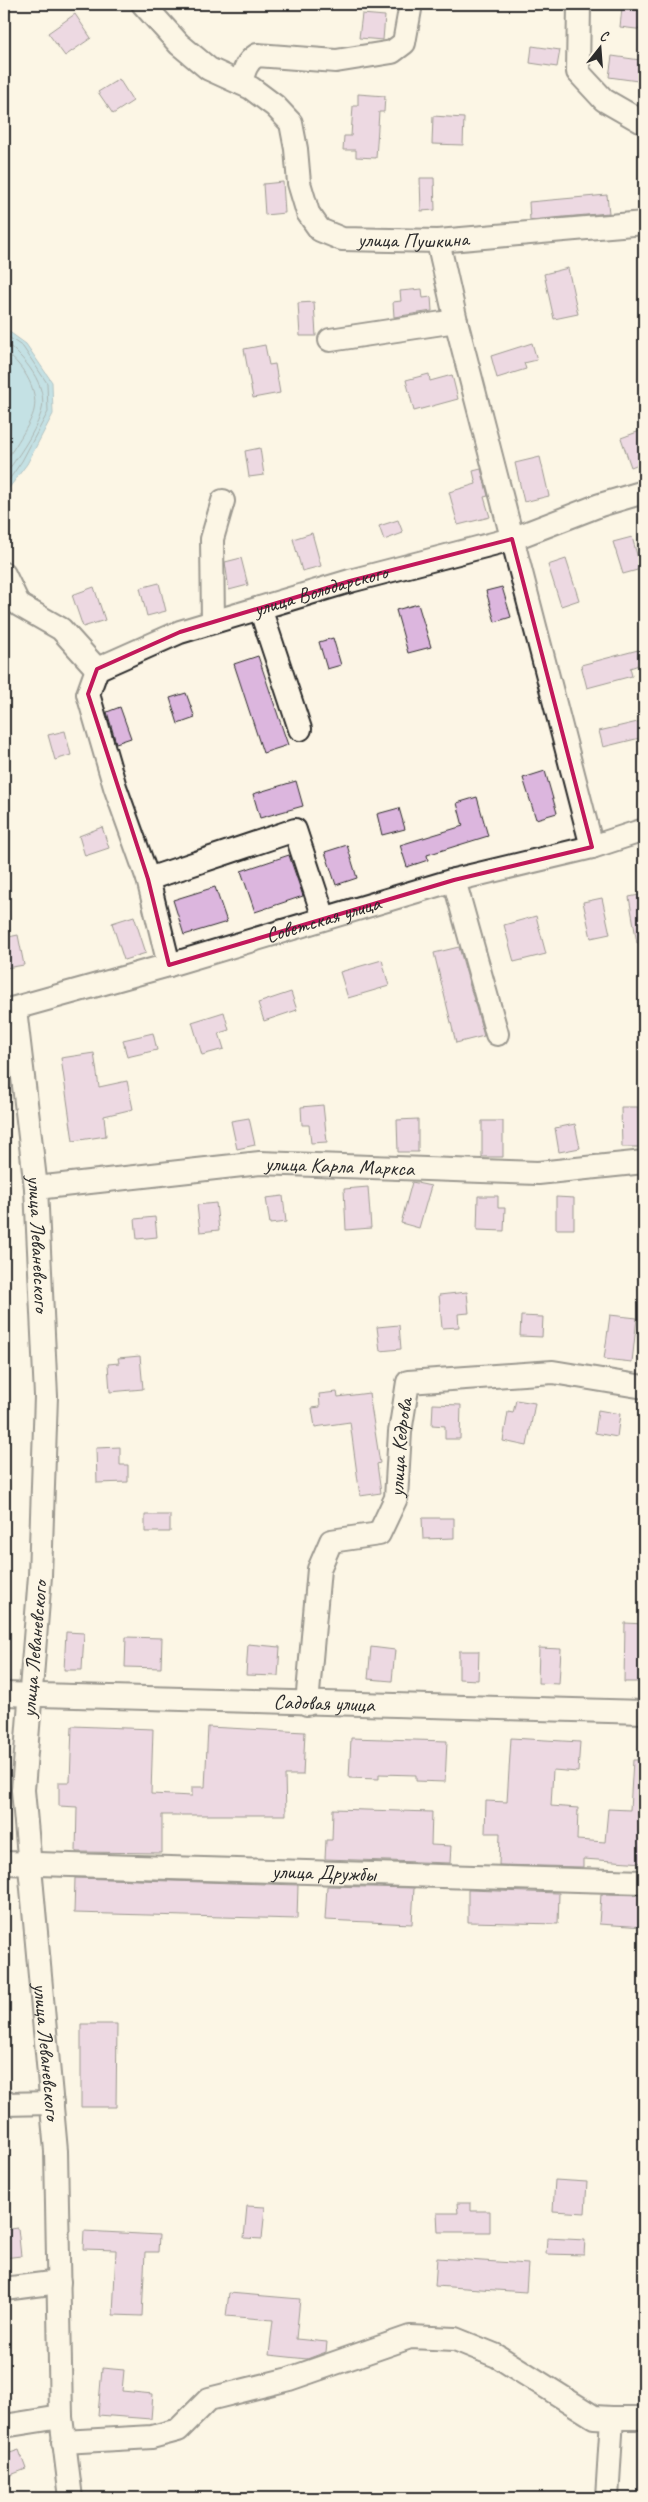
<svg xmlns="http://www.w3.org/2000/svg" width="648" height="2502" viewBox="0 0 648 2502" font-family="Caveat,sans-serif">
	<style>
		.water { fill: #81c7e2; stroke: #5f8999 }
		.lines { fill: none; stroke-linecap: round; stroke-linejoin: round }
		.shore { stroke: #4d6974; stroke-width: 1 }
		.building { fill: #dcb6de; stroke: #2b2b2b }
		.minor-casing { stroke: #2b2b2b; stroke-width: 26 }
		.minor { stroke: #fcf5e5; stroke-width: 22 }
		.marked { fill: none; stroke: #c2185b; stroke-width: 4; stroke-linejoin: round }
		.labels { text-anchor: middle; stroke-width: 4.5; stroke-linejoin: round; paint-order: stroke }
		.street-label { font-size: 21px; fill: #2b2b2b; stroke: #fcf5e5 }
	</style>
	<rect width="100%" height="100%" fill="#fcf5e5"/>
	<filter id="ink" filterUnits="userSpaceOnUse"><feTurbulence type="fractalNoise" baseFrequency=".02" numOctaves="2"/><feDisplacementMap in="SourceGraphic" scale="10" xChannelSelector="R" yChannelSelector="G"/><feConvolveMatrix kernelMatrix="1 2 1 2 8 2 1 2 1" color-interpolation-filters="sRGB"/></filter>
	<g filter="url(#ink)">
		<!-- water -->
		<path class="water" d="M4 328 26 344 52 382 53 414 27 464 6 492 4 506Z"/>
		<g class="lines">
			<!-- shore -->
			<path class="shore" d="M4 334 23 347 47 383 48 412 22 461 4 487
				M4 342C23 355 50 387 41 413 34 435 17 458 4 476
				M4 351C20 362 39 388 34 410 32 422 11 453 4 463"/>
		</g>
		<!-- building -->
		<path class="building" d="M622 8 644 11V30L620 27Z
			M75 14 91 38 65 56 48 33Z
			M362 14 385 16 383 40 359 38Z
			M532 46 560 50 557 67 530 63Z
			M612 56 640 60 638 81 609 77Z
			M119 79 133 101 113 114 98 92Z
			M358 94 385 96 384 112H379L376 158 356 157V150H343L344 136H351L353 106H358Z
			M433 116 464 118 463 145 432 144Z
			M420 178H434L435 210 421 211Z
			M283 182 285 213 265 215 263 184Z
			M607 195 609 213 530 220 529 202Z
			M568 268 578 314 554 319 544 274Z
			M422 289 423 298 431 297 432 311 394 317 393 302 401 301 400 291Z
			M314 302 316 336H300L298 303Z
			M532 343 537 360 524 363 526 369 497 378 491 356Z
			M265 345 269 365 275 364 280 393 253 398 244 349Z
			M429 374 430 381 452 375 458 399 414 411 406 380Z
			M640 431 644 444V462L631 467 621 438Z
			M260 448 264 475 249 477 245 451Z
			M540 457 549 496 524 502 515 463Z
			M481 469 488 496 484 497 490 517 458 525 449 492 476 484 473 471Z
			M398 520 403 533 384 540 379 526Z
			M312 533 321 566 302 571 293 539Z
			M632 537 641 569 623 574 613 542Z
			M241 558 248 585 229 590 225 562Z
			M566 559 579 600 561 606 548 565Z
			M159 583 166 611 147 616 140 588Z
			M94 587 105 620 83 627 72 595Z
			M502 587 511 617 495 622 486 591Z
			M418 604 431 647 408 653 396 610Z
			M333 638 341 665 327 669 319 642Z
			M638 650 642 664 630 668 632 676 587 688 581 665Z
			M258 656 288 745 263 753 234 664Z
			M186 693 195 718 178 724 170 698Z
			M120 707 131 738 116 743 107 712Z
			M642 721 644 737 603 747 599 731Z
			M65 731 71 755 55 760 48 735Z
			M545 771 557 813 536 819 523 778Z
			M296 781 303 806 260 818 253 794Z
			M477 797 488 836 427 855 428 860 407 867 400 845 463 826 457 803Z
			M399 808 405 829 382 835 377 814Z
			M102 827 109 848 85 856 79 836Z
			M347 845 357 878 336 885 325 852Z
			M289 855 303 896 255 912 241 871Z
			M215 887 227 922 184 935 173 900Z
			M644 894V942L637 943 629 897Z
			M602 898 610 934 591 938 583 902Z
			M134 916 146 953 124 960 112 923Z
			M536 916 546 954 514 962 504 925Z
			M18 935 24 965 6 968 4 938Z
			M459 947 484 1036 456 1043 434 953Z
			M382 960 389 986 348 998 340 972Z
			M291 992 297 1010 264 1021 258 1003Z
			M224 1012 229 1030 219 1033 224 1049 202 1055 192 1022Z
			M153 1033 157 1050 127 1057 123 1040Z
			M94 1053 99 1087 127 1081 133 1109 104 1116 106 1136 73 1141 61 1058Z
			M323 1105 327 1142 311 1143 309 1125H302L301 1107Z
			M621 1107H638L639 1147H622Z
			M249 1118 255 1145 237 1149 231 1121Z
			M418 1119V1152H398L397 1120Z
			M482 1121H503V1157H482Z
			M575 1124 580 1148 559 1152 555 1128Z
			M412 1182 431 1186 419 1228 401 1223Z
			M368 1187 371 1228 346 1230 344 1189Z
			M283 1196 286 1222 270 1224 266 1198Z
			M478 1196H498V1208H505L504 1231 477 1230Z
			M556 1197 574 1198V1229H556Z
			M216 1203 219 1230 200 1232 197 1205Z
			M155 1217 157 1237 137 1239 135 1219Z
			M467 1292 469 1313 458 1314 459 1327 442 1328 439 1295Z
			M610 1315 637 1318 632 1362 604 1359Z
			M521 1316 543 1317 542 1337 520 1336Z
			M399 1325 401 1349 380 1351 377 1327Z
			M140 1356 143 1389 110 1392 108 1364 119 1363 118 1358Z
			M337 1392 338 1397 369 1393 380 1463 377 1464 381 1493 360 1496 350 1422 315 1427 312 1408 320 1407 319 1394Z
			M516 1400 535 1403 527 1446 503 1441 508 1412 513 1413Z
			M433 1404 461 1405 460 1439H445V1426L432 1425Z
			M598 1410 620 1414 617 1437 595 1433Z
			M120 1447V1465H128V1482L97 1483 96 1448Z
			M145 1515H170V1532H145Z
			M422 1518H454V1538L423 1539Z
			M625 1623 644 1624V1682H624Z
			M66 1632 84 1633 82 1670H64Z
			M126 1637 162 1638 161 1668 125 1667Z
			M248 1644 280 1647 278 1676 246 1675Z
			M371 1647 395 1650 392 1681 368 1679Z
			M539 1648 561 1649 559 1684 538 1683Z
			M459 1651H479L478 1680 459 1679Z
			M72 1726 153 1729 151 1794 192 1796V1787H205L208 1727 305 1732 303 1775H285L286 1815H162V1853L76 1852 77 1807 59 1806V1782H70Z
			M351 1738 447 1741 445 1782 416 1781V1775L379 1774V1779L349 1778Z
			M511 1738 580 1742 578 1772 553 1770 551 1806 578 1808 577 1840 605 1842 608 1809 630 1810 633 1760H644V1863L583 1859V1867L499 1865 500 1833H485L486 1801 507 1802Z
			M333 1809 432 1812 431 1845 451 1846 450 1863 325 1859 326 1840H332Z
			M75 1878 298 1885 297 1919 74 1913Z
			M327 1886 414 1888 412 1924 325 1920Z
			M468 1890 559 1893 558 1924 468 1922Z
			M601 1894 644 1895V1927L599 1924Z
			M81 2024H117L116 2107H81Z
			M555 2180 587 2182 585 2213 553 2211Z
			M457 2203H471V2211H490V2232H438L437 2213H458Z
			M247 2206 265 2207 262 2239 244 2238Z
			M18 2228 21 2256 4 2258V2230Z
			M84 2231 159 2235 158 2252H145L142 2316 113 2315 116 2250 83 2249Z
			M547 2238 585 2240 584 2255 546 2254Z
			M437 2258 528 2264 526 2292 435 2286Z
			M229 2293 300 2299 296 2339 327 2342 326 2352 307 2359 269 2355 273 2320 226 2316Z
			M102 2368 124 2370 122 2391 153 2394 151 2419 98 2415Z
			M19 2450 26 2469 8 2476 4 2455Z"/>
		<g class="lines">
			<defs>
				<g id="minor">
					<path id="s1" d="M143 4 179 44 209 69 251 88 275 106 291 123 296 149 299 183 308 213 320 230 342 239 438 241 644 223"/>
					<path d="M579 4 578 72 604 100 644 123"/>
					<path d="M241 83C244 71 246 62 257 55L336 61 392 52 404 43 411 4"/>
					<path d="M438 241 456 321 592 847"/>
					<path d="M330 340 456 321"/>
					<path id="s2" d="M4 574 19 605 61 629 97 669 180 632 350 581 512 539 600 505 644 492"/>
					<path d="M260 608 300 729"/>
					<path d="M213 622 212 539 223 501"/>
					<path d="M97 669 88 694 115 787 148 879 169 965"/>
					<path d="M148 879 295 830 324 918"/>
					<path d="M454 880 497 1034"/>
					<path id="s3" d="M15 1009 36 1188 46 1396 40 1576 23 1790 56 2151 61 2417 71 2498"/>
					<path id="s4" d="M4 1011 169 965 454 880 592 847 644 830"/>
					<path id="s5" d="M36 1188 260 1163 538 1173 644 1162"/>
					<path id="s6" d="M4 1694 644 1712"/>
					<path id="s7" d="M307 1704 319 1569 331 1541 379 1534 396 1498 400 1432 408 1382 553 1372 644 1387"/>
					<path id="s8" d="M4 1863 644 1882"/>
					<path d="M4 2104 52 2103"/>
					<path d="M4 2289 59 2282"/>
					<path d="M4 2426 61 2417"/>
					<path d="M63 2442 152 2437 178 2430 209 2399 289 2379 410 2337 455 2339 497 2356 594 2417 612 2418"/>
					<path d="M607 2498 612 2418H644"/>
				</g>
			</defs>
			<!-- minor casing -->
			<use href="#minor" class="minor-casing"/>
			<!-- minor -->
			<use href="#minor" class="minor"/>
		</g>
	</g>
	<!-- marked area -->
	<path d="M0 0H648V2502H0ZM512 539 592 847 454 880 169 965 148 879 88 694 97 669 180 632 350 581Z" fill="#fcf5e5" fill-opacity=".55" fill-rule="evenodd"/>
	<path class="marked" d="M512 539 592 847 454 880 169 965 148 879 88 694 97 669 180 632 350 581Z"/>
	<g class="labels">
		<!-- street labels -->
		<g class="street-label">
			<text dy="7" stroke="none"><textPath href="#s1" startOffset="400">улица Пушкина</textPath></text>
			<text dy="7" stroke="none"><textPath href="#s2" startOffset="374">улица Володарского</textPath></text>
			<text dy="7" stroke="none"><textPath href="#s4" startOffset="332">Советская улица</textPath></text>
			<text dy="7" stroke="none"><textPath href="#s5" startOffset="305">улица Карла Маркса</textPath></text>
			<text dy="7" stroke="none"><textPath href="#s3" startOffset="236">улица Леваневского</textPath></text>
			<text dy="7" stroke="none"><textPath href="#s7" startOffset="305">улица Кедрова</textPath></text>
			<text transform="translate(34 1649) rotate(-85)" y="7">улица Леваневского</text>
			<text dy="7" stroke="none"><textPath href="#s6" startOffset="320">Садовая улица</textPath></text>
			<text dy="7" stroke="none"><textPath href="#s8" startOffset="320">улица Дружбы</textPath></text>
			<text dy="7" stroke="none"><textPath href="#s3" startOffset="1046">улица Леваневского</textPath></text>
		</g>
	</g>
	<!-- margin -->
	<rect width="648" height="2502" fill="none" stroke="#fcf5e5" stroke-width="20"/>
	<rect x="10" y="10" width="628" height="2482" fill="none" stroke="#2b2b2b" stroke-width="2" filter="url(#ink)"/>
	<!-- north arrow -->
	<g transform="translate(600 48) rotate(17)" stroke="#fcf5e5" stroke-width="4" paint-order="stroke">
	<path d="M0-4L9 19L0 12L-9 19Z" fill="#2b2b2b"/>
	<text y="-8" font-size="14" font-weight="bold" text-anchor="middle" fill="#2b2b2b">С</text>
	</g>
</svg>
